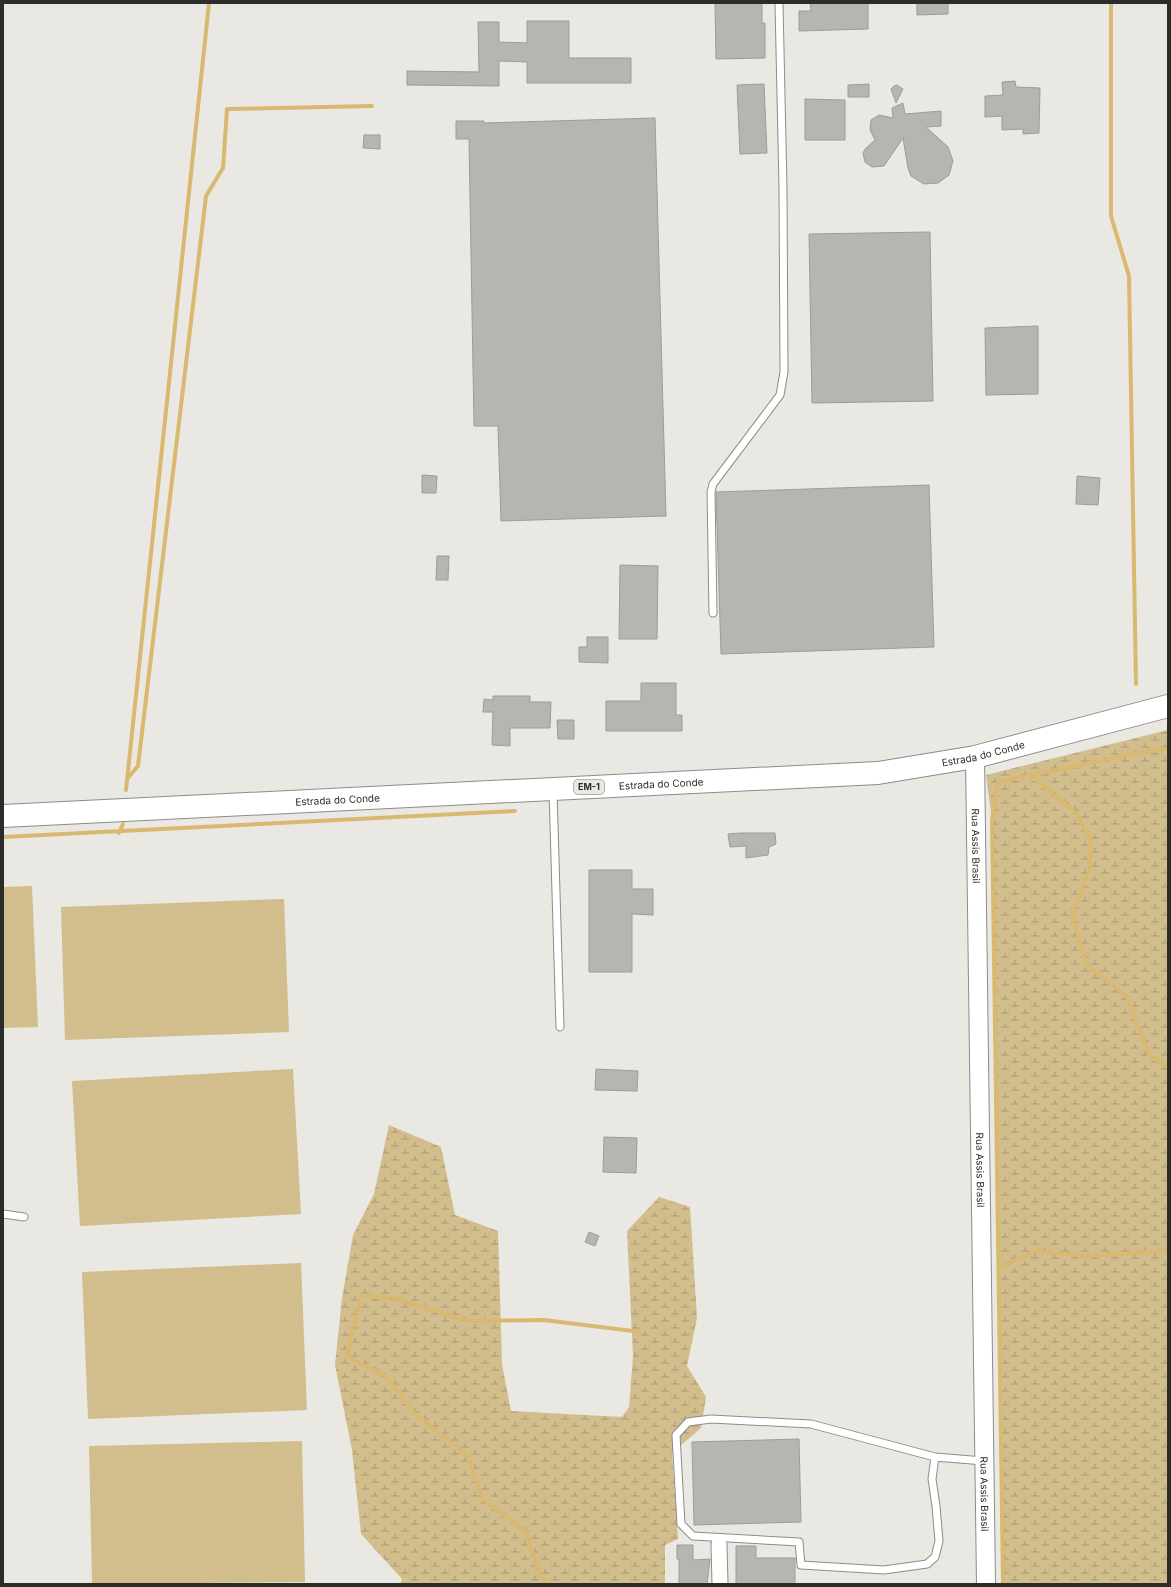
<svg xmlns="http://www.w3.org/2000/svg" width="1171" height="1587" viewBox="0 0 1171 1587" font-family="Inter,sans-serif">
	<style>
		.wetland { fill: url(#wetland-marsh) }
		.green { fill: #d2bd8c }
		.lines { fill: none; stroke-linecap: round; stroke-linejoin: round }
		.stream { stroke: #d9b96f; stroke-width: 4 }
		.building { fill: #b7b5b1; stroke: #9e9c98 }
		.service-casing { stroke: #8e8c88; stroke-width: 9 }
		.minor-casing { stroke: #8e8c88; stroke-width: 17 }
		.tertiary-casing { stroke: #8e8c88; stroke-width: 20 }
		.primary-casing { stroke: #8e8c88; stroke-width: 24 }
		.service { stroke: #fff; stroke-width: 7 }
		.minor { stroke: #fff; stroke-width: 15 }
		.tertiary { stroke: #fff; stroke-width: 18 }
		.primary { stroke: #fff; stroke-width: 22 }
		.labels { text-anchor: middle; stroke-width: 4; stroke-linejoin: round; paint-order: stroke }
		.shield { fill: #eae8e3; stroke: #656462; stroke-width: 1 }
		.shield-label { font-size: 9px; font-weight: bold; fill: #2c2c2a }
		.street-label { font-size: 10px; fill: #2c2c2a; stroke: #eae8e3 }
	</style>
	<defs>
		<pattern id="wetland-marsh" width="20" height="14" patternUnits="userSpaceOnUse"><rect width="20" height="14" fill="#d2bd8c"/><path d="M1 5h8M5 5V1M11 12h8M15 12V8" fill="none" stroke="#ab9a73"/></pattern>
	</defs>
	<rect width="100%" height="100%" fill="#eae8e3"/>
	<!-- wetland -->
	<path class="wetland" d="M1168 730V1584H1003L992 820 986 775Z
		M389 1125 441 1147 455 1215 498 1231 502 1364 511 1411 622 1417 629 1407 633 1356 627 1231 659 1197 690 1207 697 1318 687 1366 706 1397 701 1428 672 1453 678 1539 665 1545V1584H400L402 1579 361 1534 352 1450 335 1365 342 1298 353 1235 374 1194Z"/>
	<!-- green -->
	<path class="green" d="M32 886 38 1027 3 1028V887Z
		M284 899 289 1032 65 1040 61 907Z
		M293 1069 301 1214 80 1226 72 1081Z
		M301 1263 307 1410 88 1419 82 1272Z
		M302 1441 305 1582 92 1584 89 1446Z"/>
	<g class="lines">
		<!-- stream -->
		<path class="stream" d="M1111 3V216L1129 276 1136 684
			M1030 775 1076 813 1090 839V869L1072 914 1086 964 1127 997 1149 1055 1168 1067
			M127 779 138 766 206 196 223 168 227 109 372 106
			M126 790 209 3
			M119 833 123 824
			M3 837 515 811
			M999 1267 1036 1251 1086 1256 1168 1251
			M548 1584 539 1572 525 1531 482 1499 468 1456 413 1412 387 1377 347 1356 361 1295 398 1299 468 1321 544 1320 641 1332
			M1003 1584 992 820 998 782 1157 749H1168"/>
	</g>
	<!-- building -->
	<path class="building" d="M715 3H762V23H765V58L716 59Z
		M810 3H868V29L799 31V11H811Z
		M917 3H948V14L917 15Z
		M527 21H569V58H631V83H527V62L499 61V86L407 85V71L479 72 478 22H499V42L527 43Z
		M1015 81 1016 87 1040 88 1039 133 1023 134V129L1002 130V116L985 117V96L1003 95 1002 82Z
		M764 84 767 153 740 154 737 85Z
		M869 84V97H848V85Z
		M897 85 903 89 896 103 891 89 894 86Z
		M805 99 845 100V140H805Z
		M903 103 905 114 941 111V126L926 127 948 147 953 161 949 175 938 183 924 184 911 176 908 168 903 138 884 166 872 167 865 162 863 153 865 149 875 140 870 130 871 120 879 115 893 118 892 108Z
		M655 118 666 516 501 521 498 426H474L469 139H456V121H484V123Z
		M364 135H380V149L363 148Z
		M930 232 933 401 812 403 809 234Z
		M1038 326V394L986 395 985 328Z
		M422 475 437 476 436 493H422Z
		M1077 476 1100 478 1098 505 1076 504Z
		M929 485 934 647 721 654 716 492Z
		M437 556H449L448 580H436Z
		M620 565 658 566 657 639H619Z
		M587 637H608V663L579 662V647H587Z
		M641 683H676V715H682V731H606V701H641Z
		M493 696H530V702H551L550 728H510V746L492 745 493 712H483L484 699 493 700Z
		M557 720H574V739H558Z
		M740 833H775L776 844 769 847 768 855 746 858V846L730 847 728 834Z
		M589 870H632V889H653V915L632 914V972H589Z
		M596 1069 638 1071 637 1091 595 1090Z
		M604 1137 637 1138 636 1173 603 1172Z
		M589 1232 599 1236 595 1246 585 1242Z
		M799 1439 801 1522 694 1525 692 1442Z
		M677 1545H693V1560L710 1559 707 1584H679V1559H677Z
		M736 1546H756V1558H795V1584H736Z"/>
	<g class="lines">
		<defs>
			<path id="service" d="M713 613 711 492 713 484 780 395 784 372 783 188 779 3
				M553 791 560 1027
				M3 1214 24 1217
				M935 1457 932 1479 936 1506 939 1541 935 1557 927 1564 884 1570 801 1565 799 1542 693 1536 681 1524 676 1435 688 1422 711 1419 811 1424 935 1457 984 1461"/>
			<path id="minor" d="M719 1544 720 1584"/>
			<g id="tertiary">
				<path id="s1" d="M975 757 986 1584"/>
			</g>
			<g id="primary">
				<path id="s2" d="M3 816 878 773 975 757 1168 706"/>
			</g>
		</defs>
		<!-- service casing -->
		<use href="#service" class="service-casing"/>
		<!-- minor casing -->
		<use href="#minor" class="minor-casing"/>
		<!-- tertiary casing -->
		<use href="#tertiary" class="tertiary-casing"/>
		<!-- primary casing -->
		<use href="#primary" class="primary-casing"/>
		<!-- service -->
		<use href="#service" class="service"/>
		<!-- minor -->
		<use href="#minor" class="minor"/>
		<!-- tertiary -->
		<use href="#tertiary" class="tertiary"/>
		<!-- primary -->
		<use href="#primary" class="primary"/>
	</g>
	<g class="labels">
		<!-- shield labels -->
		<rect class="shield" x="574" y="780" width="30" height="14" rx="3"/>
		<g class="shield-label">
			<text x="589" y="790">EM-1</text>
		</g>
		<!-- street labels -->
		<g class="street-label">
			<text dy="4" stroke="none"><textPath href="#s2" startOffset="983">Estrada do Conde</textPath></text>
			<text dy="4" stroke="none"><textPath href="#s2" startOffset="659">Estrada do Conde</textPath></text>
			<text dy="4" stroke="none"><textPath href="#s2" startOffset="335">Estrada do Conde</textPath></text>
			<text dy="4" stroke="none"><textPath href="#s1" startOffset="89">Rua Assis Brasil</textPath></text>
			<text dy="4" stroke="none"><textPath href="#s1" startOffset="413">Rua Assis Brasil</textPath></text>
			<text dy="4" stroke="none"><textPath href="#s1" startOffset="737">Rua Assis Brasil</textPath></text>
		</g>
	</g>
	<!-- border -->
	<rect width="1171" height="1587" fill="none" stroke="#2c2c2a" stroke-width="8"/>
</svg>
